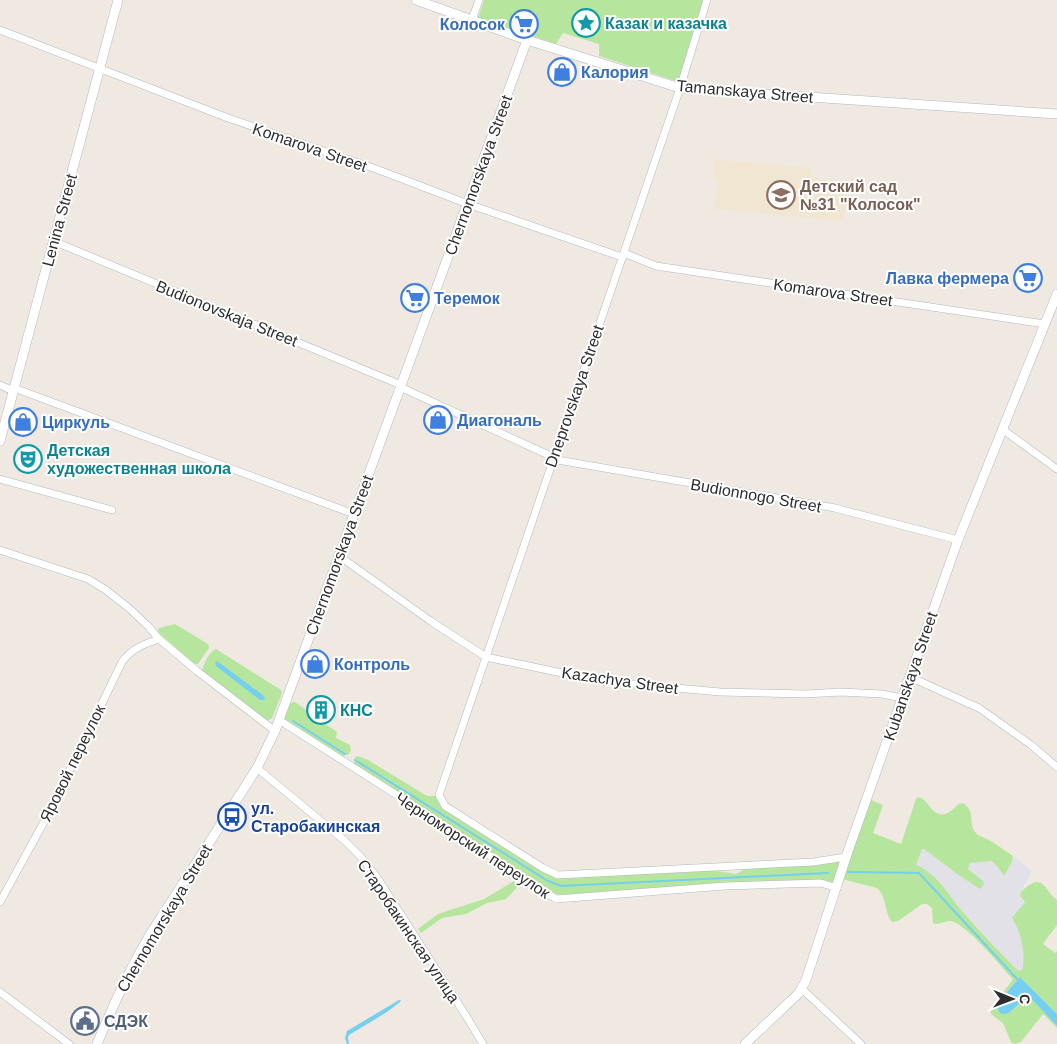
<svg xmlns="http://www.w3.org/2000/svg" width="1057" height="1044" viewBox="0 0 1057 1044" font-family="Helvetica,sans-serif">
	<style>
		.industrial { fill: #e3e1e8 }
		.education { fill: #f0e6d1 }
		.green { fill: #b6e59e }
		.water { fill: #75cff0 }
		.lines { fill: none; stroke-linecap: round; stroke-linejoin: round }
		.stream { stroke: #75cff0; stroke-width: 2 }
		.minor-casing { stroke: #b4b7c1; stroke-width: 8 }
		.tertiary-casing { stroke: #b4b7c1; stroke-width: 10 }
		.secondary-casing { stroke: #b4b7c1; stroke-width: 10 }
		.minor { stroke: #fff; stroke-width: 7 }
		.tertiary { stroke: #fff; stroke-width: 9 }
		.secondary { stroke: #fff; stroke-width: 9 }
		.labels { text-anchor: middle; stroke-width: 4; stroke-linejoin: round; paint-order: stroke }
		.culture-label { font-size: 16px; font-weight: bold; fill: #0d838f; stroke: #fff; text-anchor: start }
		.shop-label { font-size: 16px; font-weight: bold; fill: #366cbe; stroke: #fff; text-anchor: start }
		.street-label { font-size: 16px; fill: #2e2e2e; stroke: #fff }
		.education-label { font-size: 16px; font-weight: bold; fill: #785e54; stroke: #fff; text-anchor: start }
		.transit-label { font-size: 16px; font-weight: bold; fill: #164399; stroke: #fff; text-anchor: start }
		.service-label { font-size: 16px; font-weight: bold; fill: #4e5e75; stroke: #fff; text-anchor: start }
	</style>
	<rect width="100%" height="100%" fill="#efe9e1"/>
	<!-- industrial -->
	<path class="industrial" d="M922 849 928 851 960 876 980 889 983 881 968 869 970 863 992 861 997 866 1004 876 1012 862 1013 856 1032 871 1021 892 1020 896 1025 903 1017 925 1022 940 1024 963 1021 971 1017 970 962 911 936 880 926 871 916 865Z"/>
	<!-- education -->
	<path class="education" d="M713 159 811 168 810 177 848 181 844 221 714 209 719 181 713 180Z"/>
	<!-- green -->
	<path class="green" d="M484 0H705L679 82 599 56V44L563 33 556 44 478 18Z
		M175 624 208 644 209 648 198 664H195L159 633 158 630 159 628Z
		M216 649 281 690 282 693 272 718 269 720H267L202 672C203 664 209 652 216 649Z
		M293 702H295L337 732 336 738 350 745 351 750 349 754 342 756 284 720 290 704Z
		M358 756 368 760 427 796H436L440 803 552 875 710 870 736 874 747 868 839 861 841 862 834 883 824 880 724 883 568 895 556 894 354 764 355 757Z
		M918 797C929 799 932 818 945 814 953 812 955 804 963 803 976 812 968 822 975 832 979 837 984 837 989 840 998 845 1005 851 1013 856L1012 862 1004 876 997 866 992 861 970 863 968 869 983 881 984 884 980 889 960 876 924 849H922L916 865C936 872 950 897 963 912 980 932 999 951 1017 970L1021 971 1023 967C1025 950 1021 932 1012 918L1025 902 1020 896 1021 892C1044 870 1043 890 1057 900V925L1043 944 1055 953 1057 951V1014L1020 977 1009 989 999 1005 1009 1013 1028 994 1057 1026V1028L1043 1014 1021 1042 1014 1044 1011 1042 1003 1023 991 1014V1009L1013 979C999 965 969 926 951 921 944 920 939 926 933 923L932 908 927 904H922L898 921 892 922C884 912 887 897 877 888L842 879 869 799 883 805 873 833 901 844 916 799Z
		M519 878 523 881 506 899 487 903 466 914 442 918 421 933 418 929 438 914 484 899Z"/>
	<!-- water -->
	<path class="water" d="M217 661 264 696 265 700H260L216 666 215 663Z
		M1020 977 1057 1014V1026L1028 995 1009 1013 1004 1014 1000 1013 998 1009C1002 996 1011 987 1020 977Z
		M399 1000H401L400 1002 387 1012 349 1035 348 1038 349 1044H347L345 1038 347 1031Z"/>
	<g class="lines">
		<!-- stream -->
		<path class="stream" d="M293 721 345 754
			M355 760 548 881 561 886 828 873
			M848 872 919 873 1019 981"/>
		<defs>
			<path id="minor" d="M707 0 680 88 439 795 445 806 543 868 558 875 813 862 846 857
				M472 20 479 0
				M0 30 228 118 376 169 468 204 622 257
				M53 241 401 385
				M624 253 656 266 1045 324
				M0 385 13 391
				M400 387 553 457
				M14 388 354 514
				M1002 429 1057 469
				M552 459 835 508 958 540
				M0 479 112 510
				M0 550 88 579 106 590 130 609 149 627 159 639 197 671 275 731
				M339 556 432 622 486 657 600 681 720 692 806 694 840 692 882 694 902 698
				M910 677 979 708 1031 745 1057 767
				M279 720 414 806 556 899 725 886 821 883 837 888
				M257 768 345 841 361 857 378 879 468 1019 483 1044
				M0 902 50 811 122 662C131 649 144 644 159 639
				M802 989 861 1044
				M0 992 69 1044"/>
			<path id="tertiary" d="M416 0 527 40 680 88 1057 114
				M97 1044C112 1008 128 972 148 938L257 768 275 731 527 40
				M745 1044 799 993 806 980 846 857 958 540 1057 294"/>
			<path id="secondary" d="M0 441 118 0"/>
		</defs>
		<!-- minor casing -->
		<use href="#minor" class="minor-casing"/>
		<!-- tertiary casing -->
		<use href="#tertiary" class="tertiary-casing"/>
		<!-- secondary casing -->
		<use href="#secondary" class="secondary-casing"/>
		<!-- minor -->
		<use href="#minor" class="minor"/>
		<!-- tertiary -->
		<use href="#tertiary" class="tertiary"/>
		<!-- secondary -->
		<use href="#secondary" class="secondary"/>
	</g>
	<!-- icons -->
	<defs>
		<symbol id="sight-ring" viewBox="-11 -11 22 22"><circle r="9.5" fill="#fff" stroke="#0f9aa8" stroke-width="1.5"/><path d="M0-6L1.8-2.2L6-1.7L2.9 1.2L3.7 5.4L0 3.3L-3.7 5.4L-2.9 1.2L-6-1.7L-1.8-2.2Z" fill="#0f9aa8"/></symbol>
		<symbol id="supermarket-ring" viewBox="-11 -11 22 22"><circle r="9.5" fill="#fff" stroke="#3f7fe0" stroke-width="1.5"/><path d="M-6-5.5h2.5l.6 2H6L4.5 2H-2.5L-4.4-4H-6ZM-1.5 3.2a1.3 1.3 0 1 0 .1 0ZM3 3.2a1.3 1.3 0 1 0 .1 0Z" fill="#3f7fe0"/></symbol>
		<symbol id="shop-ring" viewBox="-11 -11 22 22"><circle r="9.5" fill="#fff" stroke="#3f7fe0" stroke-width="1.5"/><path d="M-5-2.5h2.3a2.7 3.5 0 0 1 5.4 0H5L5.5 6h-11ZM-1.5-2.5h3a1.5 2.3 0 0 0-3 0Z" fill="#3f7fe0"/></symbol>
		<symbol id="school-ring" viewBox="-11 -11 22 22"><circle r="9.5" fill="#fff" stroke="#8d6e63" stroke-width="1.5"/><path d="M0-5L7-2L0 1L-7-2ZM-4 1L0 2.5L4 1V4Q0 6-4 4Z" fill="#8d6e63"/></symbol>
		<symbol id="theatre-ring" viewBox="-11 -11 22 22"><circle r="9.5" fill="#fff" stroke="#0f9aa8" stroke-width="1.5"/><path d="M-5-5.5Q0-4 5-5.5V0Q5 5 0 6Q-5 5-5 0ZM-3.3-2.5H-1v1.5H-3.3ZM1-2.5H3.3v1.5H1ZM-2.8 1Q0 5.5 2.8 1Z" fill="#0f9aa8"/></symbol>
		<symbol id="building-ring" viewBox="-11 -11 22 22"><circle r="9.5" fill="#fff" stroke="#0f9aa8" stroke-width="1.5"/><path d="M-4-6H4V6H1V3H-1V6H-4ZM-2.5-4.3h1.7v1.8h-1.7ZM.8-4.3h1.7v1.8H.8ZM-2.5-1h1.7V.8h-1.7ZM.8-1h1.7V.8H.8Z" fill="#0f9aa8"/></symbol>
		<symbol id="bus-ring" viewBox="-11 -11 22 22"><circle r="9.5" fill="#fff" stroke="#1a4fb4" stroke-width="1.5"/><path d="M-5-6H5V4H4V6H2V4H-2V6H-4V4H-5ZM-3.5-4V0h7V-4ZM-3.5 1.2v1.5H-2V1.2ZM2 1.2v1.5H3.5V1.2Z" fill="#1a4fb4"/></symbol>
		<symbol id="civic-ring" viewBox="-11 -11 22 22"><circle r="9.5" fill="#fff" stroke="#5c6f8a" stroke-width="1.5"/><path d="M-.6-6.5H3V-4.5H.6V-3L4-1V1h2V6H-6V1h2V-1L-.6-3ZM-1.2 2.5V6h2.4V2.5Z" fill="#5c6f8a"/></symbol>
	</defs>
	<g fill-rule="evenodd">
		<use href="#sight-ring" x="570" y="7" width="32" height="32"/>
		<use href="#supermarket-ring" x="508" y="8" width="32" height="32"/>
		<use href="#shop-ring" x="546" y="56" width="32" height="32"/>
		<use href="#school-ring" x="765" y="179" width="32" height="32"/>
		<use href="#supermarket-ring" x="1012" y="262" width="32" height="32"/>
		<use href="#supermarket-ring" x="399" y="282" width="32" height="32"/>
		<use href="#shop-ring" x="422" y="404" width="32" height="32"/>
		<use href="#shop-ring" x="7" y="406" width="32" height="32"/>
		<use href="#theatre-ring" x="12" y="443" width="32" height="32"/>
		<use href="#shop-ring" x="299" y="648" width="32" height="32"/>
		<use href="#building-ring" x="305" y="694" width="32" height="32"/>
		<use href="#bus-ring" x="216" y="801" width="32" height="32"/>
		<use href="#civic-ring" x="69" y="1005" width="32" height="32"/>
	</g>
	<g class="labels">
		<!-- culture labels -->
		<g class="culture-label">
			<text x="605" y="29">Казак и казачка</text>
			<text x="47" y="456">Детская<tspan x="47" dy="18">художественная школа</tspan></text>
			<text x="340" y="716">КНС</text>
		</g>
		<!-- shop labels -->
		<g class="shop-label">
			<text x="505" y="30" text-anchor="end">Колосок</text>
			<text x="581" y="78">Калория</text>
			<text x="1009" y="284" text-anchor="end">Лавка фермера</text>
			<text x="434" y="304">Теремок</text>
			<text x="457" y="426">Диагональ</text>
			<text x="42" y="428">Циркуль</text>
			<text x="334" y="670">Контроль</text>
		</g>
		<!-- street labels -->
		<g class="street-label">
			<text transform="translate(745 91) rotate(5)" y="6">Tamanskaya Street</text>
			<text transform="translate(310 147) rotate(19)" y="6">Komarova Street</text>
			<text transform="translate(478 175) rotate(-70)" y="6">Chernomorskaya Street</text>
			<text transform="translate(59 220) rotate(-75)" y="6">Lenina Street</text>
			<text transform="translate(833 292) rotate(8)" y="6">Komarova Street</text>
			<text transform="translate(227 313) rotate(22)" y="6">Budionovskaja Street</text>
			<text transform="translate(574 396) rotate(-71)" y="6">Dneprovskaya Street</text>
			<text transform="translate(756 495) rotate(10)" y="6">Budionnogo Street</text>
			<text transform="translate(339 555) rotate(-70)" y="6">Chernomorskaya Street</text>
			<text transform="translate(910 676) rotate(-71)" y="6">Kubanskaya Street</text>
			<text transform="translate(620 680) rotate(8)" y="6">Kazachya Street</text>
			<text transform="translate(72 763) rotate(-64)" y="6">Яровой переулок</text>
			<text transform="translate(473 845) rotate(33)" y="6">Черноморский переулок</text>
			<text transform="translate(164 918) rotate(-59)" y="6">Chernomorskaya Street</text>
			<text transform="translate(409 931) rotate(56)" y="6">Старобакинская улица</text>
		</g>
		<!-- education labels -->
		<g class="education-label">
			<text x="800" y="192">Детский сад<tspan x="800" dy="18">№31 "Колосок"</tspan></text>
		</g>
		<!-- transit labels -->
		<g class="transit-label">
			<text x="251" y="814">ул.<tspan x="251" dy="18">Старобакинская</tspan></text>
		</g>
		<!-- service labels -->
		<g class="service-label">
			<text x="104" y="1027">СДЭК</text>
		</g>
	</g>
	<!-- north arrow -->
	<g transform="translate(1012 999) rotate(91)" stroke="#ffffff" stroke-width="4" paint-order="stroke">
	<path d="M0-4L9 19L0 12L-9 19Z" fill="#2e2e2e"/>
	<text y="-8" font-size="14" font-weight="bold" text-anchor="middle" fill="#2e2e2e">С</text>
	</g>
</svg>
